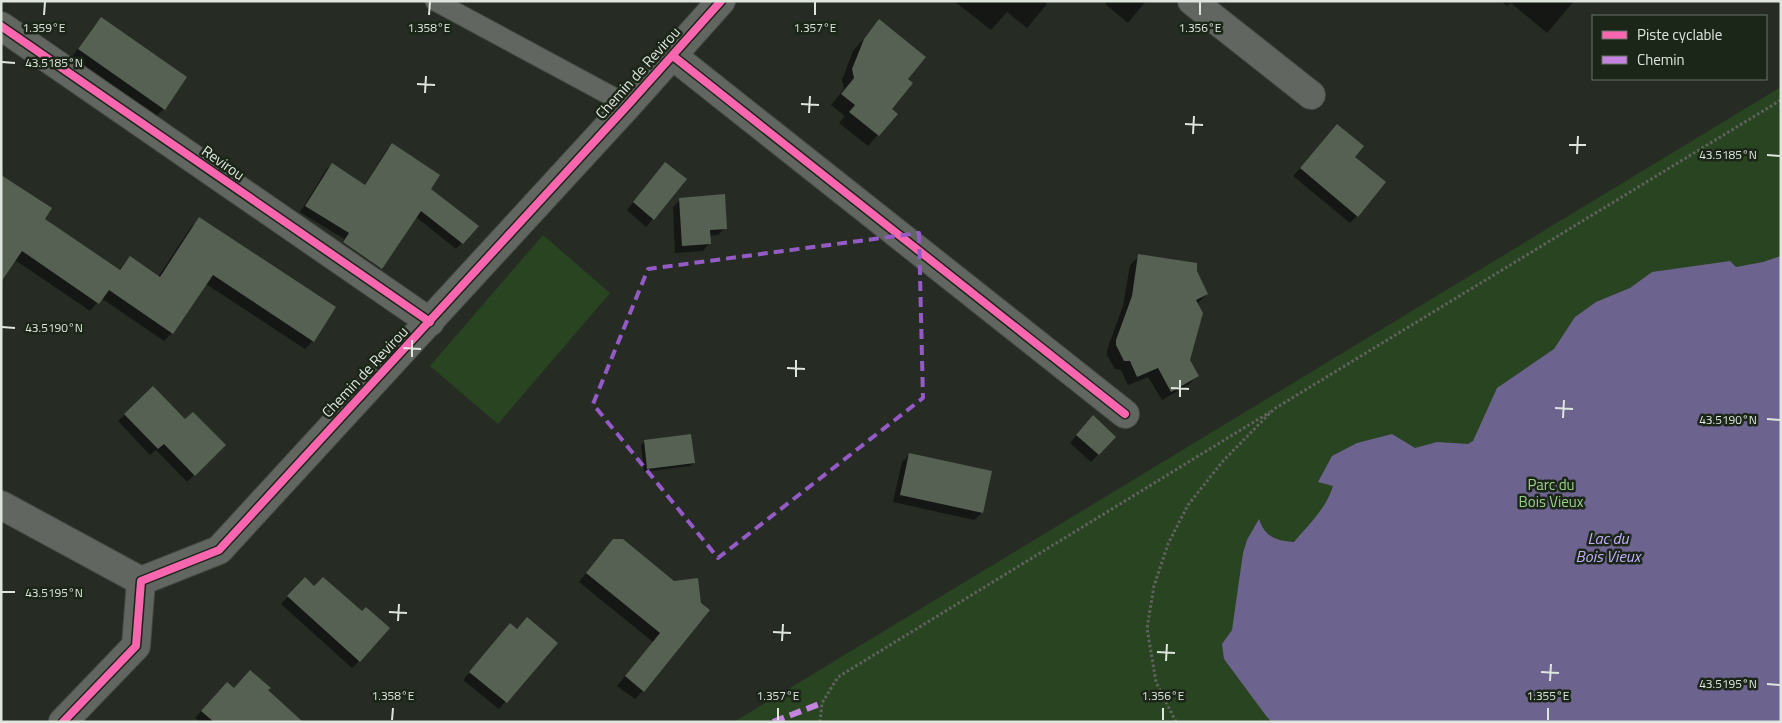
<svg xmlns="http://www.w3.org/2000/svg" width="1782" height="723" viewBox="0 0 1782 723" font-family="'Titillium Web',sans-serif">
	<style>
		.green { fill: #294421 }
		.water { fill: #6d638f }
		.shadow { fill: #0007 }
		.building { fill: #566053 }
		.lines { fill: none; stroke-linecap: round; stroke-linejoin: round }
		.service-casing { stroke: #454a43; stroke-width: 21 }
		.minor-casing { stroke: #454a43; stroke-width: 30 }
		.path { stroke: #5f635e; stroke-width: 3; stroke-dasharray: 2.5 2.5; stroke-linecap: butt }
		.service { stroke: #626660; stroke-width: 19 }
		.minor { stroke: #626660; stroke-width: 28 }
		.quiet { stroke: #c483df; stroke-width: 6; stroke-dasharray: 12 6; stroke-linecap: butt }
		.cycleway-casing { stroke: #1b2518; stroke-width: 11 }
		.cycleway { stroke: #f766af; stroke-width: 8 }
		.marked { fill: none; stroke: #945ac6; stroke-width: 4; stroke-dasharray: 10 6; stroke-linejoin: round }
		.ticks { fill: none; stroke: #dee5dd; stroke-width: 2 }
		.labels { text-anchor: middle; stroke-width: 5; stroke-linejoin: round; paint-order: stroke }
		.street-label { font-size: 15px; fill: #dee5dd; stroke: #1b2518 }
		.park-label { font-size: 15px; fill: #9acf8b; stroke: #1b2518 }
		.water-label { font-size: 16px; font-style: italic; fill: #c2b0fd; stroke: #1b2518 }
		.ticks-label { font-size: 12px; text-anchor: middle; fill: #dee5dd; stroke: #1b2518; stroke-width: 5; stroke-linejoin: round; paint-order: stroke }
	</style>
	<rect width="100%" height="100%" fill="#262c24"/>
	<!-- green -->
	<path class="green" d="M1781 87V722H734Z
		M543 235 610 293 498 424 430 366Z"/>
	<!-- water -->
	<path class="water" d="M1781 256V722H1272L1267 717 1224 659 1222 644 1232 630 1243 553 1247 540 1259 519C1265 537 1276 541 1294 542 1309 524 1326 509 1333 486L1318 482 1332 456 1357 443 1392 434 1415 448 1437 442 1468 444 1473 441 1497 388 1554 349 1575 317 1596 302 1630 288 1652 272 1730 261 1736 267 1763 262Z"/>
	<!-- shadow -->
	<path class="shadow" d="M954 1H1043L1047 4 1027 28 1007 12 991 30Z
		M1107 1H1146L1128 23 1105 4Z
		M1501 1H1574L1547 33 1511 3 1507 6Z
		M101 18 164 109 156 116 72 57 94 26Z
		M879 21 906 79 890 109 896 114 868 146 839 123 845 116 831 105 844 89 842 80 853 51Z
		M1337 126 1354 157 1357 216 1350 223 1293 176Z
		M392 145 430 189 477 226 456 249 416 217 382 267 343 241 344 239 300 212 326 170 332 164 364 186 386 151Z
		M658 171 685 180 646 227 627 210Z
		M680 200 725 228 718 235 709 236 710 243 703 251 675 253 673 207Z
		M43 219 118 271 130 257 158 277 191 227 200 219 313 341 305 349 206 284 172 333 164 341 101 298 90 311 15 260Z
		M342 243 380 269 375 274 338 249Z
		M1139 256 1196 271 1207 294 1197 304 1188 360 1197 376 1188 385 1162 400 1148 377 1128 385 1121 370 1115 369 1107 355V350L1123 306 1130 265Z
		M153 388 185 421 224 445 187 482 156 450 150 455 118 421Z
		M1086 424 1115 437 1091 462 1070 443Z
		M645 441 694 463 690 466 644 472 641 445Z
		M909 455 982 513 974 520 893 502 902 462Z
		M605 549 673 582 697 579 643 691 635 699 617 686 653 642 579 582Z
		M298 586 359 661 352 668 281 604Z
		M527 619 556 643 499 709 463 680 510 625 516 630Z
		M220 690H267L301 722H200L195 718Z"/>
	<!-- building -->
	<path class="building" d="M101 17 187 77 165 110 78 49Z
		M879 19 926 57 908 79 913 83 892 109 898 114 879 136 849 112 855 105 841 94 854 78 852 69 864 39Z
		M1337 124 1364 146 1355 157 1386 182 1358 217 1300 168Z
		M392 143 440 175 431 189 479 226 463 244 421 211 382 269 343 242 349 233 305 206 332 163 365 185Z
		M665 162 687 179 654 220 633 202Z
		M1 175 52 208 45 219 120 270 130 256 160 277 199 217 336 307 314 342 213 275 173 334 109 290 99 304 22 251 1 282Z
		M725 194 727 229 710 230 711 244 682 246 679 198Z
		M1138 254 1197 263V271L1208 294 1196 300 1203 313 1190 360 1199 376 1171 392 1158 368 1137 377 1130 361H1124L1116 345V340L1132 296Z
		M153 386 185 419 193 412 226 445 195 476 164 444 158 449 124 414Z
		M1093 415 1116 437 1099 455 1076 435Z
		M691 434 695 463 647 469 644 440Z
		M909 453 992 471 983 513 900 495Z
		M613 539H623L674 581 698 578 701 603 710 610 644 692 625 676 660 633 586 573Z
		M305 577 314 586 323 577 362 611 366 607 390 628 360 662 287 596Z
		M527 617 558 643 507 703 469 672 510 623 517 629Z
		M250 670 271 688 268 690 303 722H214L201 711 227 682 234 688Z"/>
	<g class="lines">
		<defs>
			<path id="service" d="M435 1 628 105"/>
			<path id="minor" d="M1192 1 1311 95
				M1 26 430 322
				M673 56 1125 414
				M1 505 141 581
				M63 722 136 646 141 581 219 550 628 105 721 1"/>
		</defs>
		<!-- service casing -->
		<use href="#service" class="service-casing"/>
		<!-- minor casing -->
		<use href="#minor" class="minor-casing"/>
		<!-- path -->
		<path class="path" d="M820 722 822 703 838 677 1270 412
			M1176 722 1156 682 1147 628 1154 586 1168 544 1188 505 1223 461 1274 409 1781 100"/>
		<!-- service -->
		<use href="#service" class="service"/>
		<!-- minor -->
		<use href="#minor" class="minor"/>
		<!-- quiet -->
		<path class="quiet" d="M773 722 822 703"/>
		<defs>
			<path id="cycleway" d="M1 26 430 322
				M673 56 1125 414
				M63 722 136 646 141 581 219 550 628 105 721 1"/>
		</defs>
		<!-- cycleway casing -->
		<use href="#cycleway" class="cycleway-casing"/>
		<!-- cycleway -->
		<use href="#cycleway" class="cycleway"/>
	</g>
	<!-- marked area -->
	<path class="marked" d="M919 233 923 398 718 558 593 404 648 269Z"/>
	<!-- ticks -->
	<path class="ticks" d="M44 15 45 2M429 15 430 2M815 15V2M1200 15V2M2 62 15 63M417 84 435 85M425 93 426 76M801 104 819 105M809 113 810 96M1185 124 1203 125M1193 134 1194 116M1569 145H1586M1577 154 1578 136M1767 155 1780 156M2 327 15 328M403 348 421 349M412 357V340M787 368 805 369M796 377V360M1171 388 1189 389M1180 397V380M1555 408 1573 409M1563 418 1564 400M1767 419 1780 420M2 592H15M389 612 407 613M398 621 399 604M773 632 791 633M782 641 783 624M1157 652 1175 653M1166 661 1167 644M1541 672 1559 673M1550 681 1551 664M1767 684 1780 685M392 720 393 708M778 720V708M1163 720V708M1548 720V708"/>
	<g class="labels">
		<!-- street labels -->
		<g class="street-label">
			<text transform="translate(638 73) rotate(-48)" y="5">Chemin de Revirou</text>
			<text transform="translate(223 163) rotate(35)" y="5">Revirou</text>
			<text transform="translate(365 372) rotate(-47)" y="5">Chemin de Revirou</text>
		</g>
		<!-- park labels -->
		<g class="park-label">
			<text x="1551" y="490">Parc du<tspan x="1551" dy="17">Bois Vieux</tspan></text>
		</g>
		<!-- water labels -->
		<g class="water-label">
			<text x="1608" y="544">Lac du<tspan x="1608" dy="18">Bois Vieux</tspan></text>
		</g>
	</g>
	<g class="ticks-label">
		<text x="44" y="32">1.359°E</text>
		<text x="429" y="32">1.358°E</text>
		<text x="815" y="32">1.357°E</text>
		<text x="1200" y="32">1.356°E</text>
		<text x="54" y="67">43.5185°N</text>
		<text x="1728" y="159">43.5185°N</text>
		<text x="54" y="332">43.5190°N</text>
		<text x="1728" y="424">43.5190°N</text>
		<text x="54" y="597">43.5195°N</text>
		<text x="1728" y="688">43.5195°N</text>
		<text x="393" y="700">1.358°E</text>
		<text x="778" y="700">1.357°E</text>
		<text x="1163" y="700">1.356°E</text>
		<text x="1548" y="700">1.355°E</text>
	</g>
	<!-- border -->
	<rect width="1782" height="723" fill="none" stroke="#dee5dd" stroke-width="5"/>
	<!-- legend -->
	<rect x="1592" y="15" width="175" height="65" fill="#1b2518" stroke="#697267"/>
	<rect x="1602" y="31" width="25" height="8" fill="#f766af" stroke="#697267"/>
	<text x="1637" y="40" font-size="15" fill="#dee5dd">Piste cyclable</text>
	<rect x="1602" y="56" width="25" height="8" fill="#c483df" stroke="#697267"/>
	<text x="1637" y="65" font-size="15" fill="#dee5dd">Chemin</text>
</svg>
